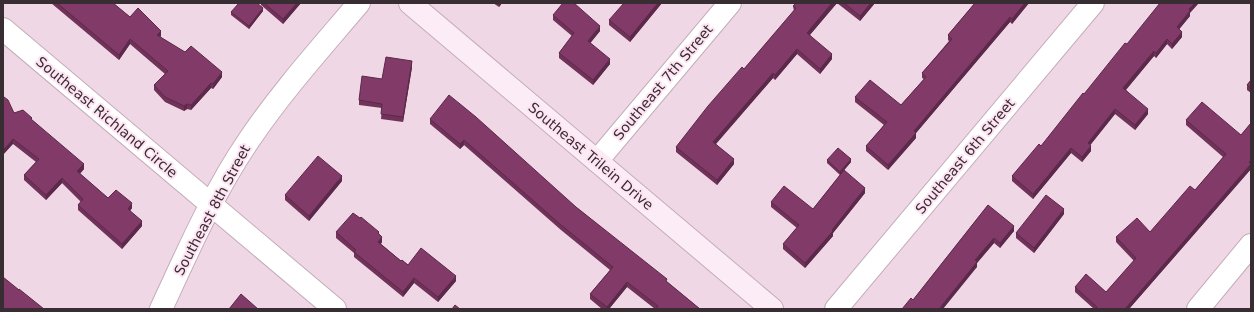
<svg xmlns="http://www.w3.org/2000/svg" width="1254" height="312" viewBox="0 0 1254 312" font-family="'DejaVu Sans',sans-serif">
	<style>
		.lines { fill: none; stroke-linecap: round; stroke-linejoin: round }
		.street-casing { stroke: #c4acb9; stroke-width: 24 }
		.secondary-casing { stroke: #c4acb9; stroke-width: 24 }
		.street { stroke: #fff; stroke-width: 22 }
		.secondary { stroke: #fcecf5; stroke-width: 22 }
		.wall { fill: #703259 }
		.shaded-wall { fill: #5b2949 }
		.building { fill: #823a68; stroke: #5b2949 }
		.labels { text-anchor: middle; stroke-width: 4; stroke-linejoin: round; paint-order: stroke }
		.street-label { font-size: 14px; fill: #372d32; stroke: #fee4f2 }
	</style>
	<rect width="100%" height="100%" fill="#f0d7e5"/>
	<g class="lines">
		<defs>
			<path id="street" d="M3 29 335 309
				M597 161 730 3
				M161 309C187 253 214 191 249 140 282 91 321 48 359 3
				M836 309 1093 3
				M1198 309 1251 245"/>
			<path id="secondary" d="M410 3 772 309"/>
		</defs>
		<!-- street casing -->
		<use href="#street" class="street-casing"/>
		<!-- secondary casing -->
		<use href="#secondary" class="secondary-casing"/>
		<!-- street -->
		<use href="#street" class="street"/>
		<!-- secondary -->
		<use href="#secondary" class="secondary"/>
	</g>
	<!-- wall -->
	<path class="wall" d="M51 3H113L130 17 161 36 160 37 222 77 213 89 211 88 191 110 187 109 184 111 165 102 154 90V85L165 74 130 44 119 60Z
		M261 3H301L283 24 261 5Z
		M493 3H502L499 7Z
		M662 3 630 42 609 25V20Z
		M837 3 810 35 832 59 820 74 797 54 775 80 773 78 716 144 734 164 717 185 676 152V147L744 69 794 11 793 6Z
		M837 3H875L860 21Z
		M975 3H1029L1012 24 1010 22 916 133V138L888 170 866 151V146L884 125 855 102V97L901 105 924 79 922 78V73L949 41 948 40V35Z
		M263 11 249 29 231 15V12Z
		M1190 13V16L1179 29 1182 37 1172 49 1167 44 1156 58 1154 56 1126 90 1148 114 1135 130 1115 114 1090 145 1091 151 1082 162 1071 153 1033 199 1012 181V176L1041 146 1127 44Z
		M553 15 600 31 590 43 610 64 593 85 559 58V53L572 36 553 20Z
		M412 67 403 122 381 119 382 108 359 105V100L382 79Z
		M1251 80V93L1247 90V85Z
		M4 97 14 113 32 120 84 169 80 174 108 198 132 208 130 211 142 226 122 249 78 210V205L81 202 62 183 46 200 24 180V175L36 162 13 144Z
		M430 119 576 207 700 309H655L627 287 609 309H602L590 299V294L610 270 561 230 464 145 460 149 430 124Z
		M1186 120 1241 135 1251 123V169L1129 309H1094L1075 292V287L1106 292 1134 261 1116 242V237L1150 232 1195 190 1223 157 1186 125Z
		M827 160 851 162 844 170 865 193 833 233V236L805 268 783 249V244L797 228 771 207V202L813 209 840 175 827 163Z
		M342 181 309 221 285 200V195Z
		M988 205 1014 231 1000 248 994 243 977 263V267L913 300Z
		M1064 214 1034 253 1016 238V233Z
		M336 232 379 235 382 242 381 244 401 261 408 265 456 281 438 302 414 283 403 297 354 257V253L336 238Z"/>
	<!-- shaded-wall -->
	<path class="shaded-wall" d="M297 3H301L283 24V19Z
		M499 3H502L499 7Z
		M658 3H662L630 42V37Z
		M832 3H837L807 38V33Z
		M871 3H875L860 21V16Z
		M1025 3H1029L1012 24V19Z
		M1195 3H1199L1190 13V16L1177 32V27L1189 9Z
		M263 8V11L249 29V26Z
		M1010 17V22L916 133V138L888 170V165L914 131Z
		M600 26V31L588 46V41Z
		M161 31V36L157 40V35Z
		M1182 32V37L1172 49V44Z
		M130 39V44L119 60V55Z
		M1167 39V44L1156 58V53Z
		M797 49V54L775 80V75Z
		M1154 51V56L1123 93V88Z
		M832 54V59L820 74V69Z
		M610 59V64L593 85V80Z
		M412 61V67L403 122V117Z
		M222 72V77L213 89V84Z
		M773 73V78L713 147V142Z
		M211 83V88L191 110V105Z
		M187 104V109L184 111V106Z
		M1115 109V114L1088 148V143Z
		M1148 109V114L1135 130V125Z
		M13 139V144L3 155V150Z
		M464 140V145L460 149V144Z
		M1091 146V151L1082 162V157Z
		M1071 148V153L1033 199V194Z
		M734 159V164L717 185V180Z
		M851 159V162L840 175V172Z
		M1251 160V169L1129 309H1125Z
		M84 164V169L77 176V171Z
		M342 176V181L309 221V216Z
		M62 178V183L46 200V195Z
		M865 188V193L833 233V236L805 268V263Z
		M132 203V208L128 214V209Z
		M1064 209V214L1034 253V248Z
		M142 221V226L122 249V244Z
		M1014 226V231L1000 248V243Z
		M382 237V242L378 247V242Z
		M994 238V243L977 263V267L943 309H939L975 260Z
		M456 276V281L438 302V297Z
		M414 278V283L403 297V292Z
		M627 282V287L609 309H607V307Z"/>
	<!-- building -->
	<path class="building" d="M57 3H113L130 17 138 8 161 31 157 35 185 52 191 46 222 72 213 84 211 83 191 105 187 104 184 106 165 97 154 85 168 71 130 39 119 55Z
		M239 3H257L263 8 249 26 231 12Z
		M264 3H297L283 19Z
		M563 3H574L600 26 588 41 610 59 593 80 559 53 574 33 553 15Z
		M624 3H658L630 37 609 20Z
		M796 3H832L807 33 832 54 820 69 797 49 775 75 773 73 713 142 734 159 717 180 676 147 708 106 742 67 744 69 796 8 793 6Z
		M844 3H871L860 16Z
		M975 3H1025L1012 19 1010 17 914 131 916 133 888 165 866 146 887 122 855 97 870 80 901 105 926 77 922 73 952 39 948 35Z
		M1160 3H1195L1189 9 1190 11 1177 27 1182 32 1172 44 1167 39 1156 53 1154 51 1123 88 1148 109 1135 125 1115 109 1088 143 1091 146 1082 157 1071 148 1033 194 1012 176 1039 144 1041 146 1083 93 1084 94 1125 43 1127 44Z
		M386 57 412 61 403 117 381 114 382 104 359 100 362 76 382 79Z
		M1251 80V88L1247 85Z
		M449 95 476 117 576 207 667 279 666 281 700 309H656L658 306 627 282 607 307 590 294 613 267 561 225 464 140 460 144 430 119Z
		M3 97H4L8 100 14 113 23 110 32 118 31 119 84 164 77 171 108 198 116 190 132 203 128 209 142 221 122 244 78 205 83 199 62 178 46 195 24 175 39 159 13 139 3 150Z
		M1202 102 1241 135 1251 123V160L1249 162 1251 164 1125 309H1096L1097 307 1075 287 1086 274 1106 292 1136 258 1116 237 1137 218 1150 232 1190 186 1195 190 1226 154 1186 120Z
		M838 148 851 159 840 172 827 160Z
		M318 156 342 176 309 216 285 195Z
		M844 170 865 188 832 230 833 231 805 263 783 244 799 225 771 202 784 186 813 209Z
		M1046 195 1064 209 1034 248 1016 233Z
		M988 205 1014 226 1000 243 994 238 975 260 977 262 939 309H902L911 298 913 300Z
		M353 213 360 218 361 217 379 232 378 233 382 237 378 242 401 261 402 260 408 265 421 248 456 276 438 297 414 278 403 292 354 252 356 250 336 232Z
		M3 277 19 290V289L44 309H3Z
		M241 294 258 309H229Z
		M455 305 460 309H452Z"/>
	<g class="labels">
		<!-- street labels -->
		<g class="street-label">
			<text transform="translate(663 82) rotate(-50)" y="5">Southeast 7th Street</text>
			<text transform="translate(107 117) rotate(40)" y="5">Southeast Richland Circle</text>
			<text transform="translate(591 156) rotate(40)" y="5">Southeast Trilein Drive</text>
			<text transform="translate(965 156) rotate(-50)" y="5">Southeast 6th Street</text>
			<text transform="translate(212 210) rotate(-62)" y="5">Southeast 8th Street</text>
		</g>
	</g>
	<!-- border -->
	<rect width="1254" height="312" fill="none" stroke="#372d32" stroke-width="8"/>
</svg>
